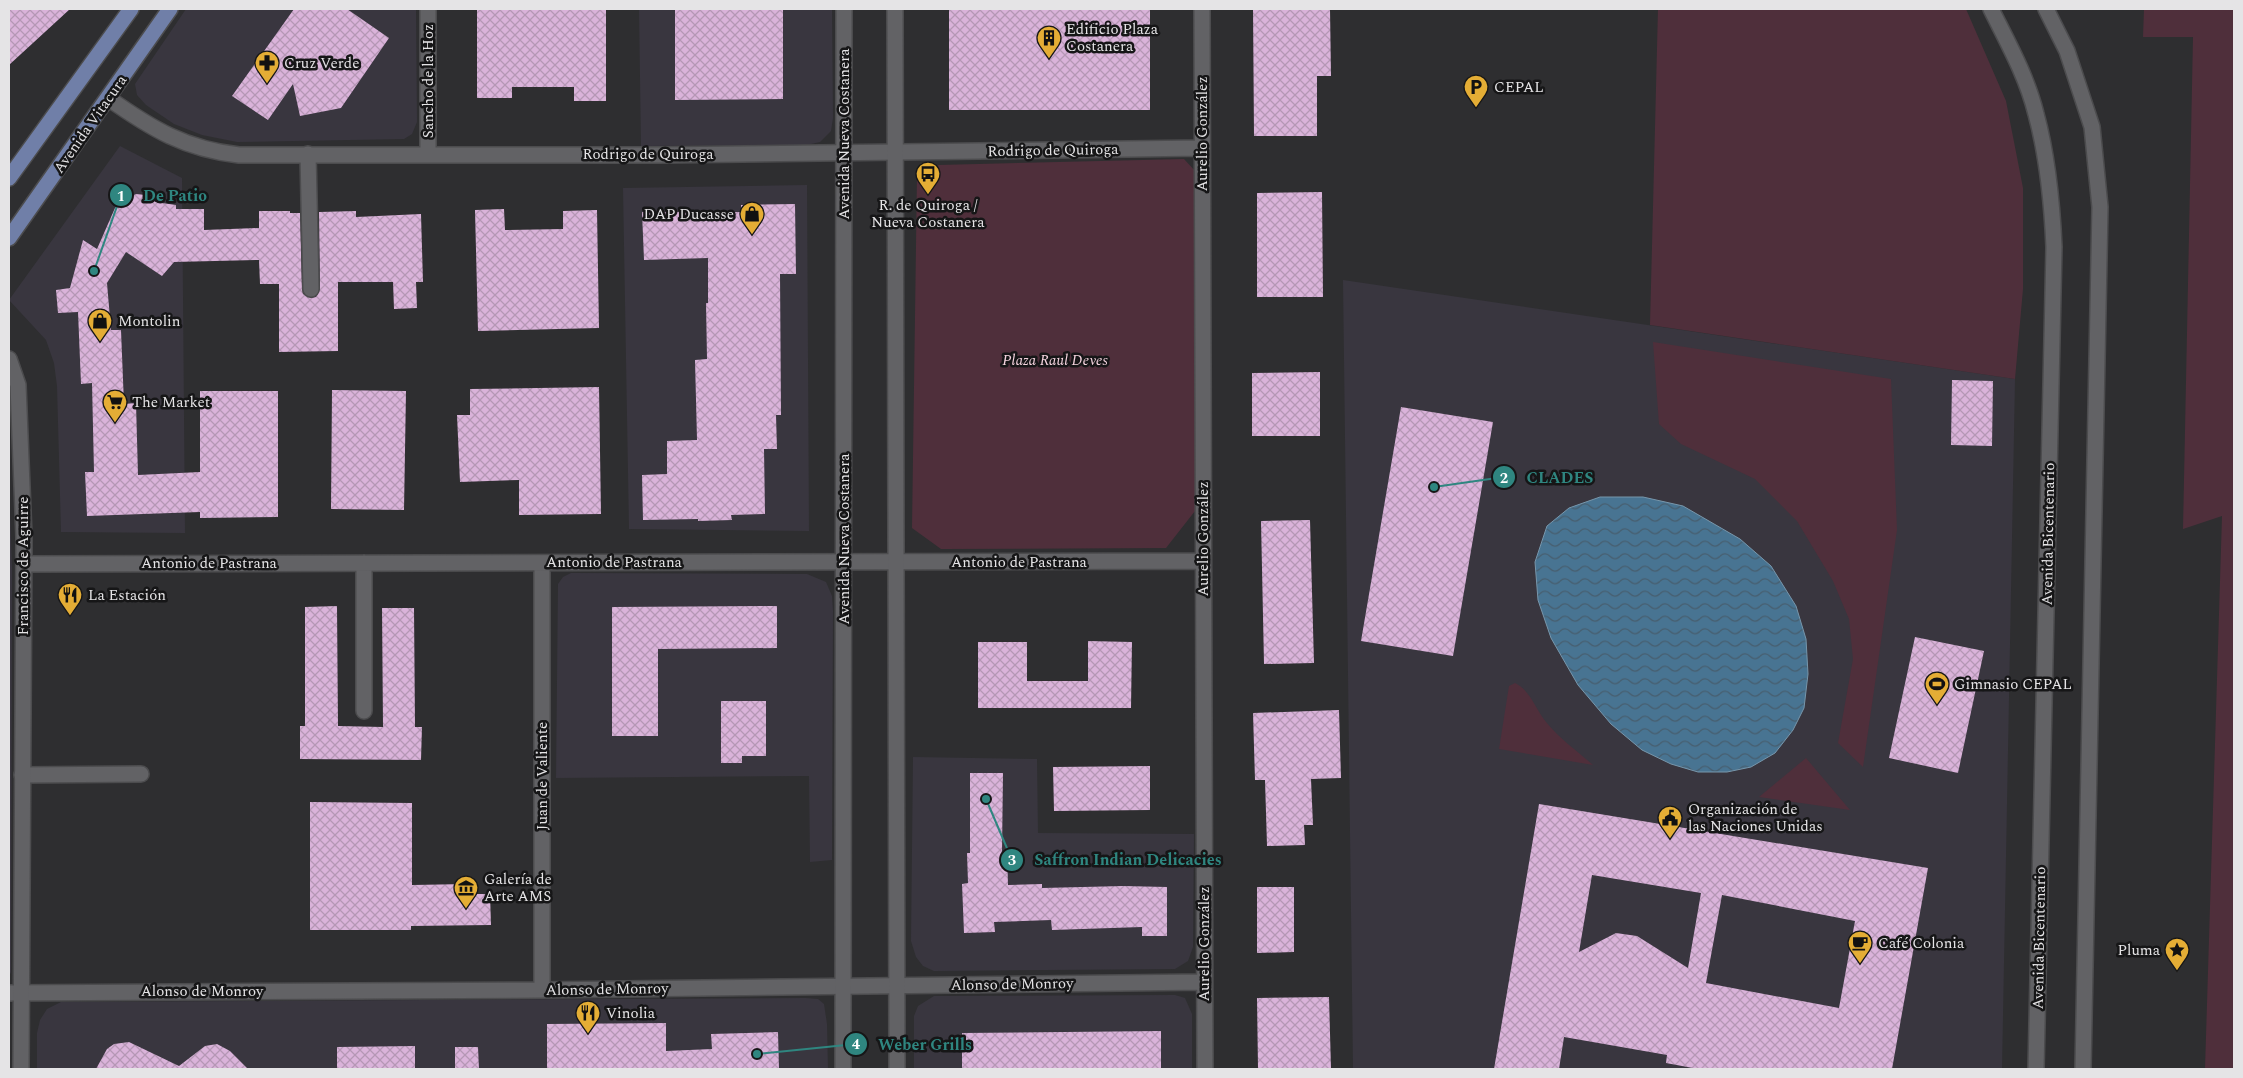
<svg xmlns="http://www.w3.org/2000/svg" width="2243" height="1078" viewBox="0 0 2243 1078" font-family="Spectral,serif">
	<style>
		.built { fill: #39363f }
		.green { fill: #4f2f3b }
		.water { fill: url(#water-waves); stroke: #7796ab }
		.building { fill: url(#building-cross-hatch); fill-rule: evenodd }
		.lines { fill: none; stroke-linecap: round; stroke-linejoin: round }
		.street-casing { stroke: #4c4c4e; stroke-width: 18 }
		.secondary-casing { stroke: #4c4c4e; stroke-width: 18 }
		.primary-casing { stroke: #4c4c4e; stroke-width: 18 }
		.street { stroke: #626265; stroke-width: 15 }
		.secondary { stroke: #626265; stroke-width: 15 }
		.primary { stroke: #707fa8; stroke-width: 15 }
		.labels { text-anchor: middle; stroke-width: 5; stroke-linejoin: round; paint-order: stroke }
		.poi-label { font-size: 15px; fill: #e5e4e6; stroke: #161617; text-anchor: start }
		.street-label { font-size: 15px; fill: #e5e4e6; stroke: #161617 }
		.park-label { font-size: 15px; font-style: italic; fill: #f5d4df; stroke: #161617 }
		.leader { fill: none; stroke: #2f8680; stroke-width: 2 }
		.callout-dot { fill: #2f8680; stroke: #161617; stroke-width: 2 }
		.mark-label { font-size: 15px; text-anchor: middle; font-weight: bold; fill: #fff }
		.callout-label { font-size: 16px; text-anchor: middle; font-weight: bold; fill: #2f8680; stroke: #161617; stroke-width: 5; stroke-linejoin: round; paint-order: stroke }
	</style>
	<defs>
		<pattern id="water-waves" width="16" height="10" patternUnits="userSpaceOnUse" patternTransform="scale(1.25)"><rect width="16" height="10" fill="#487492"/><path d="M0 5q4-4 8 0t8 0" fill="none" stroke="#475e6f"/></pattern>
		<pattern id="building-cross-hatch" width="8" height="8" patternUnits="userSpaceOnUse" patternTransform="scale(1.25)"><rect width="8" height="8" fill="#dab3da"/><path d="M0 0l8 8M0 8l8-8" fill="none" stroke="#b597b5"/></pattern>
	</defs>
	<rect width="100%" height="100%" fill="#2e2e30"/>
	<!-- built -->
	<path class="built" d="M186 9H416L417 122 412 134 404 139 237 142 202 135 174 124 146 105 137 95 135 84Z
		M639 9H832L833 118 831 131 820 142 807 145 641 146Z
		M120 146 182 178 185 533 61 532 57 386 54 363 46 340 9 300Z
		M807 185 809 531 629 529 623 188Z
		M1343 280 2015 379 2002 1069H1353Z
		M9 485 12 567 11 972 9 977Z
		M571 573 807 574 826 582 832 596 833 611 832 860 810 862 809 776 556 778 558 584 563 577Z
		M913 757 1037 759 1038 833 1194 834 1193 947 1188 961 1175 969 934 971 923 966 916 957 911 941Z
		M1175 995 1185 998 1192 1014V1069H914V1016L918 1006 934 996Z
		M806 998 818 999 824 1004 827 1024 828 1069H37V1033L40 1020 47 1009 61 1002Z"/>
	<!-- green -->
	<path class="green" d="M1658 9H1966L2006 101 2023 188V289L2015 379 1650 325Z
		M2144 9H2234V1069H2205L2222 516 2183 529 2193 37H2143Z
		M1184 159 1196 172 1195 511 1166 548 941 549 912 528 917 175 939 165Z
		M1653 342 1891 379 1897 530 1863 767 1838 743 1853 659 1849 619 1833 581 1797 521 1755 479 1681 444 1659 424Z
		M1515 683C1530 690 1536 710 1546 722 1560 739 1577 751 1593 765L1499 749 1509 686Z
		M1806 758 1850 810 1759 797Z"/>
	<!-- water -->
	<path class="water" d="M1600 497H1643L1683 506 1740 539 1771 566 1796 606 1806 639 1808 674 1804 708 1793 730 1775 753 1751 767 1727 772H1698L1671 764 1642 750 1611 724 1578 685 1551 638 1538 600 1535 562 1547 526 1569 508Z"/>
	<!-- building -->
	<path class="building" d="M9 9H70L9 65Z
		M294 9H347L389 38 341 108 300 116 293 84 268 120 232 96Z
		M477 9H606V101H574V87H512V98H477Z
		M675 9H783V99L675 100Z
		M949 9H1150V110H949Z
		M1253 9H1330L1331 76H1317V136H1254Z
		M1322 192 1323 297H1257V193Z
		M136 194 155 196V202L176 205V209H204V230L259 228V211H290V213H300L302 289 303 294 311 298 316 297 320 289 319 212 356 211V217L421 214 423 282H416L417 308 394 309 393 282H338V351L279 352V284H260L259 260 174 262 162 276 126 252 107 283 111 330H121L124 404 136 403 138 475 200 472V391H278V517L200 518V512L87 516 85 472H94L92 383 81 384 78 312 58 313 56 290 70 288 83 240 97 249 115 208 125 199Z
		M795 204 796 274H780L781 415H776L777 449H764L765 514 731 515 732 520 698 521V519L643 520 642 475 667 474V441L697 440 695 360 707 359 706 303H708V258L644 260 642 212H741V205Z
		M504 209 505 230 563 229V211L597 210 599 328 478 331 475 210Z
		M1320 372V436H1252V373Z
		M1952 380 1993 381 1992 446 1951 445Z
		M599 387 601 514 519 515V480L460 482 457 415H470V389Z
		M332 390 406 391 404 510 331 509Z
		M1401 407 1493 422 1453 656 1361 641Z
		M1310 520 1314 663 1264 664 1261 521Z
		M337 606 338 726 383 727 382 608H414L415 727H422L421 760 300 759V726H305V607Z
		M777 606V648L658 649V736H612V607Z
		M1915 637 1984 651 1958 773 1889 758Z
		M1088 641 1132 642 1131 708H978V642H1027V681H1088Z
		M721 701H766V756H742V763H721Z
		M1339 710 1341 778 1311 779 1313 825H1304L1305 845 1267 846 1265 780H1255L1253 713Z
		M1150 766V810L1054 811 1053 767Z
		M970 773H1003L1002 852 1007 851 1008 885 1042 884V888L1123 886 1167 887V936H1142V927L1052 930 1051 920 994 922 995 932 964 933 962 884 968 883 967 853H970Z
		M310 802 412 803V885L467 884V894H490L491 925 411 926V930H310Z
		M1539 804 1928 868 1892 1069H1698L1666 1063 1667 1055 1564 1037 1559 1069H1494ZM1592 875 1701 893 1688 968 1637 936 1616 933 1579 952ZM1722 895 1855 921 1839 1008 1706 983Z
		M1257 887H1294V952L1257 953Z
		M1329 997 1331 1069H1258L1257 998Z
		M666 1023V1051L712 1049 711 1034 778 1032 779 1069H547V1024Z
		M1161 1031V1069H962V1033Z
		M129 1042 179 1066 205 1046 217 1044 230 1051 248 1069H96L107 1049 114 1044Z
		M415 1046V1069H337V1047Z
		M455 1047H478L479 1069H455Z"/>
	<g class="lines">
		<defs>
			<path id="street" d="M428 9V154
				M1202 9 1205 1069
				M108 98C152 129 185 149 239 155H661L1202 148
				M308 154 311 289
				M364 563V711
				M542 563V990
				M24 564 1203 561
				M22 775 141 774
				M9 993 542 990 1204 982"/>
			<path id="secondary" d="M895 9 897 1069
				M1991 9C2008 43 2027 77 2036 114 2048 158 2052 202 2054 247L2036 1069
				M2046 9 2067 51 2092 127 2100 207 2083 1069
				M9 359 18 385 24 537 21 1069
				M843 1069 844 9"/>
			<path id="primary" d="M9 178 131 9
				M9 238 170 9"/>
		</defs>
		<!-- street casing -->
		<use href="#street" class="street-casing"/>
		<!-- secondary casing -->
		<use href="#secondary" class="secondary-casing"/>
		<!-- primary casing -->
		<use href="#primary" class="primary-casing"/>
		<!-- street -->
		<use href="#street" class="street"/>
		<!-- secondary -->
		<use href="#secondary" class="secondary"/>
		<!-- primary -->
		<use href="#primary" class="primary"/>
	</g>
	<!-- icons -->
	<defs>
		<symbol id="building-pin" viewBox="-11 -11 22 30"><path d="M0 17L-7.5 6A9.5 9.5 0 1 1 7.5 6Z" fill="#e4ad35" stroke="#161617"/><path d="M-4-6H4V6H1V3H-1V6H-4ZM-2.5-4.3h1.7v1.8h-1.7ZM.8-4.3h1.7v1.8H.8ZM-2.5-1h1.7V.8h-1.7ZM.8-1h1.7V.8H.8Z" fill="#111"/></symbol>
		<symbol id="pharmacy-pin" viewBox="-11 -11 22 30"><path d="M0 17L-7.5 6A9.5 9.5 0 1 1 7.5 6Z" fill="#e4ad35" stroke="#161617"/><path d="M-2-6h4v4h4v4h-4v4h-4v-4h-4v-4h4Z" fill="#111"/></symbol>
		<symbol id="parking-pin" viewBox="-11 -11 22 30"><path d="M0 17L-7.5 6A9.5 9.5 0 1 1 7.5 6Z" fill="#e4ad35" stroke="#161617"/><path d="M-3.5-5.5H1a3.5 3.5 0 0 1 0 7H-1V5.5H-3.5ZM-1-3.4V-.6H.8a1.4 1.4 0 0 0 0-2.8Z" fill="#111"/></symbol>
		<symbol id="bus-pin" viewBox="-11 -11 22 30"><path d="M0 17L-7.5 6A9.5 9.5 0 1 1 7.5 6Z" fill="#e4ad35" stroke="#161617"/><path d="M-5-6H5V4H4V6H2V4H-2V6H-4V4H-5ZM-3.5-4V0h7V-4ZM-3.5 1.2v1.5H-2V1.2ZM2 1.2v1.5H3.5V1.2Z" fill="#111"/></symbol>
		<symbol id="shop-pin" viewBox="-11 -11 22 30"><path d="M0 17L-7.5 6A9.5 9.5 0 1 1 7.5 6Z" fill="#e4ad35" stroke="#161617"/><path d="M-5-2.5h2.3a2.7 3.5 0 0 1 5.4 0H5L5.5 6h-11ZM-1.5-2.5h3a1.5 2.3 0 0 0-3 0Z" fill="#111"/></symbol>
		<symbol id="supermarket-pin" viewBox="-11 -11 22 30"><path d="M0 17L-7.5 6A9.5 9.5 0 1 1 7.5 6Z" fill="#e4ad35" stroke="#161617"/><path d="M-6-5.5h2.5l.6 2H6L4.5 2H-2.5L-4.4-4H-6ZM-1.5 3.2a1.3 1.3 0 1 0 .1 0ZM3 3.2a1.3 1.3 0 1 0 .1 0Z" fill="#111"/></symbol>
		<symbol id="restaurant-pin" viewBox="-11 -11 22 30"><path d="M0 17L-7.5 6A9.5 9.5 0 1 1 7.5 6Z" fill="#e4ad35" stroke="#161617"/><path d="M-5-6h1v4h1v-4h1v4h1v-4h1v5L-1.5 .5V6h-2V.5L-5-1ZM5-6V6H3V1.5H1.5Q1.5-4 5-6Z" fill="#111"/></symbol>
		<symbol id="stadium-pin" viewBox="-11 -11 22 30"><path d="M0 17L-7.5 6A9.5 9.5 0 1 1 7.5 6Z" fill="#e4ad35" stroke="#161617"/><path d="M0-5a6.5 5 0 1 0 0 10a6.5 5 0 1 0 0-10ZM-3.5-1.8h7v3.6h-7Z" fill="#111"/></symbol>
		<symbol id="civic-pin" viewBox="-11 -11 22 30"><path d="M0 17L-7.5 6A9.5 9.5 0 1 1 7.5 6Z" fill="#e4ad35" stroke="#161617"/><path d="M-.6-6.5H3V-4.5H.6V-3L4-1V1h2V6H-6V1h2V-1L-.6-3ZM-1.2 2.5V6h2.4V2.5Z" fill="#111"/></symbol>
		<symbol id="museum-pin" viewBox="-11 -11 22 30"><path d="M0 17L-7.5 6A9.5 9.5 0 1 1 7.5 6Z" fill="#e4ad35" stroke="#161617"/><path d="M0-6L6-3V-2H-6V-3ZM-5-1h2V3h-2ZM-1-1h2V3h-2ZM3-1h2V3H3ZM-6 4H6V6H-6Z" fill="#111"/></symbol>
		<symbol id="cafe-pin" viewBox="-11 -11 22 30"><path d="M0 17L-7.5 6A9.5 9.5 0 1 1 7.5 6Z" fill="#e4ad35" stroke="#161617"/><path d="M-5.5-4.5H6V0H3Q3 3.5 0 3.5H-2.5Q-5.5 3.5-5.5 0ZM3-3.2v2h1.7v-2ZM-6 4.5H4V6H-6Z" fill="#111"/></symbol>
		<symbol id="sight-pin" viewBox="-11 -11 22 30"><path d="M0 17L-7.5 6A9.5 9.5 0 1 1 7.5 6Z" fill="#e4ad35" stroke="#161617"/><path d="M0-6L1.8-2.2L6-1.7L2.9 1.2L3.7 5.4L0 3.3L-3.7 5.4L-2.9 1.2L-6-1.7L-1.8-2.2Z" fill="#111"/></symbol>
	</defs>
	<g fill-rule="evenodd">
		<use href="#building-pin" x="1035" y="24" width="28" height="38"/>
		<use href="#pharmacy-pin" x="253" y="49" width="28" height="38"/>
		<use href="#parking-pin" x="1462" y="73" width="28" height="38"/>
		<use href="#bus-pin" x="914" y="160" width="28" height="38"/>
		<use href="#shop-pin" x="738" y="200" width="28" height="38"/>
		<use href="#shop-pin" x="86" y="307" width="28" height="38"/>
		<use href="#supermarket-pin" x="101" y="388" width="28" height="38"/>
		<use href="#restaurant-pin" x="56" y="581" width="28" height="38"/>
		<use href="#stadium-pin" x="1923" y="670" width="28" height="38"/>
		<use href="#civic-pin" x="1656" y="804" width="28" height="38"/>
		<use href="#museum-pin" x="452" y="874" width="28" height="38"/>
		<use href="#cafe-pin" x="1846" y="929" width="28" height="38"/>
		<use href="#sight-pin" x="2163" y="936" width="28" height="38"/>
		<use href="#restaurant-pin" x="574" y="999" width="28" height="38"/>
	</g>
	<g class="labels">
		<!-- poi labels -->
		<g class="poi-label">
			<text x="1066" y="34">Edificio Plaza<tspan x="1066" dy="17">Costanera</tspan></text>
			<text x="284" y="68">Cruz Verde</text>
			<text x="1494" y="92">CEPAL</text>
			<text x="928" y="210" text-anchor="middle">R. de Quiroga /<tspan x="928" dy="17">Nueva Costanera</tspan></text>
			<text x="734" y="219" text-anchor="end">DAP Ducasse</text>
			<text x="118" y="326">Montolin</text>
			<text x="132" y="407">The Market</text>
			<text x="88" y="600">La Estación</text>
			<text x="1954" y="689">Gimnasio CEPAL</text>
			<text x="1688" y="814">Organización de<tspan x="1688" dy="17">las Naciones Unidas</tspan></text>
			<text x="484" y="884">Galería de<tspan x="484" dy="17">Arte AMS</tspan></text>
			<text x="1878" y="948">Café Colonia</text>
			<text x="2160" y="955" text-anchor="end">Pluma</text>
			<text x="606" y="1018">Vinolia</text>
		</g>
		<!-- street labels -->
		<g class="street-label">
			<text transform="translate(428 81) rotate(-90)" y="5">Sancho de la Hoz</text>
			<text transform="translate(90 124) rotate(-55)" y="5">Avenida Vitacura</text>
			<text transform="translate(844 134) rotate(-90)" y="5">Avenida Nueva Costanera</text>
			<text transform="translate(1202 134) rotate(-90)" y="5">Aurelio González</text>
			<text transform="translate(1053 150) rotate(-1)" y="5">Rodrigo de Quiroga</text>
			<text x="648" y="159">Rodrigo de Quiroga</text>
			<text transform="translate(2048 534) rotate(-89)" y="5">Avenida Bicentenario</text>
			<text transform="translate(844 539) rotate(-90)" y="5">Avenida Nueva Costanera</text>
			<text transform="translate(1203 539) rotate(-90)" y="5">Aurelio González</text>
			<text x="614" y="567">Antonio de Pastrana</text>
			<text x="1019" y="567">Antonio de Pastrana</text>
			<text x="209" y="568">Antonio de Pastrana</text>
			<text transform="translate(23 566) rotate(-90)" y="5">Francisco de Aguirre</text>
			<text transform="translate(542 776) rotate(-90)" y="5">Juan de Valiente</text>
			<text transform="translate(2039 938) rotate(-89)" y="5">Avenida Bicentenario</text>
			<text transform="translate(1204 944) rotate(-90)" y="5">Aurelio González</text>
			<text transform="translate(1012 984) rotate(-1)" y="5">Alonso de Monroy</text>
			<text transform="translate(607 989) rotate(-1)" y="5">Alonso de Monroy</text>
			<text x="202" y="996">Alonso de Monroy</text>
		</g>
		<!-- park labels -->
		<g class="park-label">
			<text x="1055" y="365">Plaza Raul Deves</text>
		</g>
	</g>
	<!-- callouts -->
	<path class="leader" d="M94 271L121 195M1434 487L1504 477M986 799L1012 860M757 1054L856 1044"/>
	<g class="callout-dot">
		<circle cx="94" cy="271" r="5"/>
		<circle cx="1434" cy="487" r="5"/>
		<circle cx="986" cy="799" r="5"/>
		<circle cx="757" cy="1054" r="5"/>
		<circle cx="121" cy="195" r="12"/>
		<circle cx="1504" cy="477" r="12"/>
		<circle cx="1012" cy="860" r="12"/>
		<circle cx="856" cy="1044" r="12"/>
	</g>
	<g class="mark-label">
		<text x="121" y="201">1</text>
		<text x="1504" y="483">2</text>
		<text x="1012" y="865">3</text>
		<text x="856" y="1049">4</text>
	</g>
	<g class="callout-label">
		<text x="175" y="201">De Patio</text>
		<text x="1560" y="483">CLADES</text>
		<text x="1128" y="865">Saffron Indian Delicacies</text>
		<text x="925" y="1050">Weber Grills</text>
	</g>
	<!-- border -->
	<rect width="2243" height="1078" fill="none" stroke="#e5e4e6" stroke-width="20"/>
</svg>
